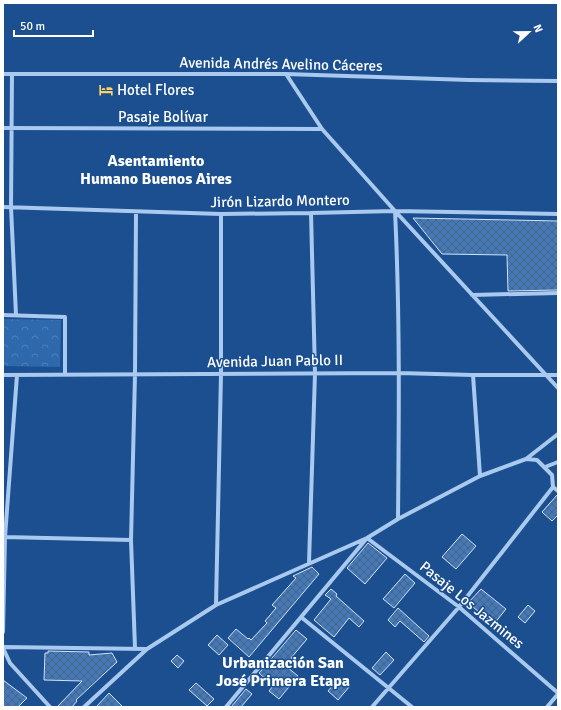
<svg xmlns="http://www.w3.org/2000/svg" width="561" height="710" viewBox="0 0 561 710" font-family="Signika,sans-serif">
	<style>
		.forest { fill: url(#forest-crowns) }
		.building { fill: url(#building-cross-hatch); stroke: #cfe3fa }
		.lines { fill: none; stroke-linecap: round; stroke-linejoin: round }
		.minor { stroke: #a9c9ee; stroke-width: 4 }
		.labels { text-anchor: middle; stroke-width: 3; stroke-linejoin: round; paint-order: stroke }
		.street-label { font-size: 15px; fill: #fff; stroke: #1b4f8f }
		.poi-label { font-size: 15px; fill: #fff; stroke: #1b4f8f; text-anchor: start }
		.neighbourhood-label { font-size: 16px; font-weight: bold; fill: #fff; stroke: #1b4f8f }
	</style>
	<defs>
		<pattern id="forest-crowns" width="20" height="18" patternUnits="userSpaceOnUse"><rect width="20" height="18" fill="#2e69ad"/><path d="M2 6a3 3 0 1 1 6 0M12 15a3 3 0 1 1 6 0" fill="none" stroke="#4d80b9"/></pattern>
		<pattern id="building-cross-hatch" width="8" height="8" patternUnits="userSpaceOnUse"><rect width="8" height="8" fill="#4478b7"/><path d="M0 0l8 8M0 8l8-8" fill="none" stroke="#486282"/></pattern>
	</defs>
	<rect width="100%" height="100%" fill="#1b4f8f"/>
	<!-- forest -->
	<path class="forest" d="M3 319 61 320 60 367 3 366Z"/>
	<!-- building -->
	<path class="building" d="M413 218 558 221V290L508 291 507 255 442 254Z
		M558 494V515L552 521 542 512Z
		M462 534 476 546 456 569 442 557Z
		M368 543 387 558 365 584 347 568Z
		M312 567 319 574 249 657 228 638 236 629 248 639 249 638 251 640 267 623 265 621 276 608 272 605 296 578 293 576Z
		M405 574 415 583 394 608 383 599Z
		M331 589 337 594 336 596 364 621 359 627 349 618 334 637 314 620 331 599 325 595Z
		M481 589 506 609 494 624 468 603Z
		M528 605 535 611 525 623 518 617Z
		M398 608 429 636 424 642 400 621 395 627 388 620Z
		M296 630 307 639 291 658 293 661 287 667 298 676 279 699 269 691 273 686 259 673Z
		M217 635 228 645 219 655 208 645Z
		M48 651 89 652V655L112 653 117 662 76 700 77 701 72 707H57L82 681 44 680 45 653H48Z
		M386 652 394 660 380 675 372 668Z
		M177 655 184 661 178 668 171 661Z
		M340 677 350 686 338 700 328 691Z
		M3 680 27 698 18 707H3Z
		M196 683 214 699 207 706 189 690Z
		M246 689 252 694 241 707H231Z
		M109 693 123 707H96Z"/>
	<g class="lines">
		<!-- minor -->
		<path class="minor" d="M3 74H286L469 80 558 81
			M12 74 11 207 16 315
			M286 74 322 129 395 211 558 388
			M3 128 322 129
			M3 207 221 214 311 213 395 211 558 214
			M395 211C400 314 399 416 398 519
			M472 295 558 293
			M3 315 65 317V374
			M3 375 399 373 473 375H558
			M473 375 480 476
			M526 459 558 434
			M545 467 558 462
			M4 537 131 540
			M309 563 315 373 311 213
			M216 605 221 374V214
			M301 617 412 707
			M3 632 5 537 17 375
			M3 647 147 649
			M3 648 10 663 50 707
			M135 648 131 540 135 375 136 212
			M84 707 147 649 216 605 367 538 398 519 480 476 526 459 537 460 552 475 553 487 558 491
			M226 707 367 538 459 607 558 693
			M372 707 459 607 553 487
			M547 707 558 694"/>
	</g>
	<!-- icons -->
	<defs>
		<symbol id="hotel-bare" viewBox="-9 -9 18 18"><path d="M-6-4.5h1.5V1H6V5H4.5V3h-9V5H-6ZM-4 0a1.8 1.8 0 1 1 3.6 0ZM.5 0V-2.5h3Q6-2.5 6 0Z" fill="#ffd166" stroke="#1b4f8f" stroke-width="2.5" paint-order="stroke"/></symbol>
	</defs>
	<g fill-rule="evenodd">
		<use href="#hotel-bare" x="96" y="80" width="20" height="20"/>
	</g>
	<g class="labels">
		<!-- street labels -->
		<g class="street-label">
			<text transform="translate(281 64) rotate(1)" y="5">Avenida Andrés Avelino Cáceres</text>
			<text x="163" y="122">Pasaje Bolívar</text>
			<text transform="translate(280 201) rotate(-1)" y="5">Jirón Lizardo Montero</text>
			<text transform="translate(275 361) rotate(-1)" y="5">Avenida Juan Pablo II</text>
			<text transform="translate(472 605) rotate(39)" y="5">Pasaje Los Jazmines</text>
		</g>
		<!-- poi labels -->
		<g class="poi-label">
			<text x="117" y="95">Hotel Flores</text>
		</g>
		<!-- neighbourhood labels -->
		<g class="neighbourhood-label">
			<text x="156" y="166">Asentamiento<tspan x="156" dy="18">Humano Buenos Aires</tspan></text>
			<text x="283" y="668">Urbanización San<tspan x="283" dy="18">José Primera Etapa</tspan></text>
		</g>
	</g>
	<!-- border -->
	<rect width="561" height="710" fill="none" stroke="#ffffff" stroke-width="8"/>
	<!-- north arrow -->
	<g transform="translate(529 32) rotate(68)" stroke="#1b4f8f" stroke-width="3" paint-order="stroke">
	<path d="M0-3L7 15L0 10L-7 15Z" fill="#ffffff"/>
	<text y="-6" font-size="11" font-weight="bold" text-anchor="middle" fill="#ffffff">N</text>
	</g>
	<!-- scale -->
	<path d="M14 30v6h79v-6" fill="none" stroke="#ffffff" stroke-width="2"/>
	<text x="20" y="30" font-size="12" fill="#ffffff" stroke="#1b4f8f" stroke-width="3" paint-order="stroke">50 m</text>
</svg>
